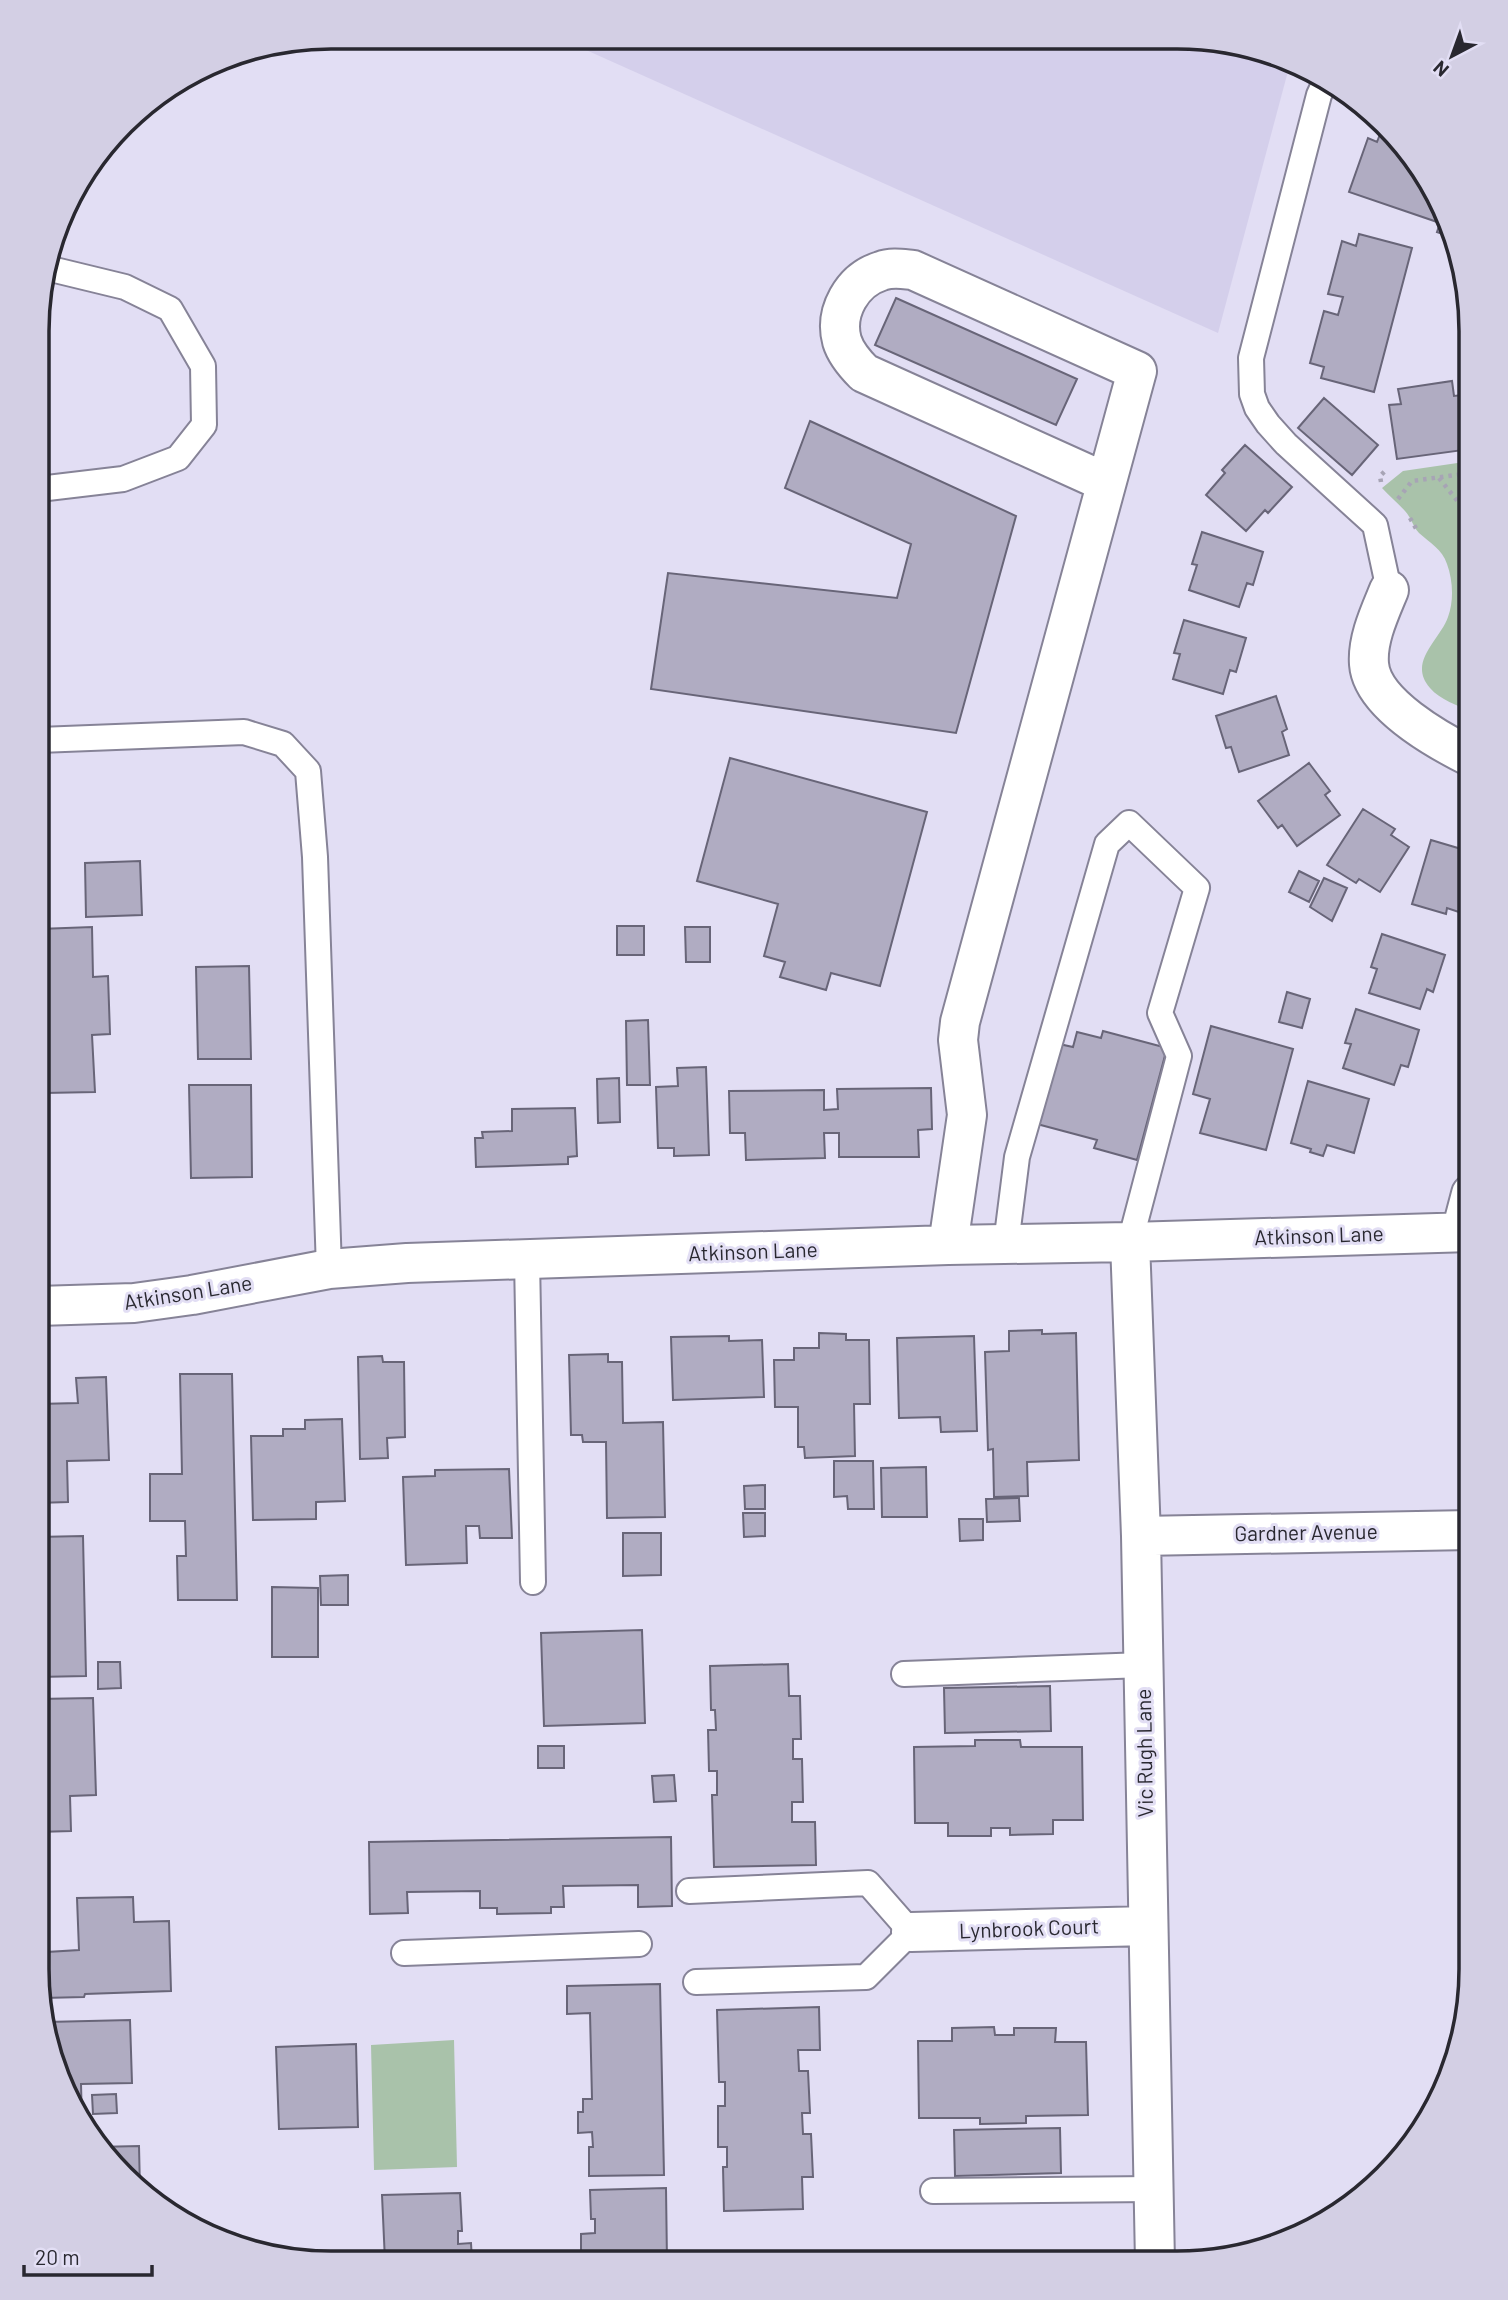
<svg xmlns="http://www.w3.org/2000/svg" width="1508" height="2300" viewBox="0 0 1508 2300" font-family="Barlow,sans-serif">
	<style>
		.built { fill: #d4cfeb }
		.green { fill: #a9c2aa }
		.building { fill: #b0acc2; stroke: #686578; stroke-width: 2 }
		.lines { fill: none; stroke-linecap: round; stroke-linejoin: round }
		.service-casing { stroke: #868397; stroke-width: 28 }
		.minor-casing { stroke: #868397; stroke-width: 42 }
		.path { stroke: #a7a4b5; stroke-width: 4.5; stroke-dasharray: 3.5 5; stroke-linecap: butt }
		.service { stroke: #fff; stroke-width: 24 }
		.minor { stroke: #fff; stroke-width: 38 }
		.labels { text-anchor: middle; stroke-width: 6; stroke-linejoin: round; paint-order: stroke }
		.street-label { font-size: 21px; fill: #292830; stroke: #e2def4 }
		.rim { fill: none; stroke: #292830; stroke-width: 3.5 }
	</style>
	<rect width="100%" height="100%" fill="#e2def4"/>
	<!-- built -->
	<path class="built" d="M557 37 1216 39 1291 60 1218 333Z"/>
	<!-- green -->
	<path class="green" d="M1471 461V712C1458 705 1440 700 1430 688 1407 662 1440 640 1448 617 1454 601 1453 580 1447 564 1442 549 1430 543 1419 533 1413 527 1411 517 1405 511 1398 503 1389 496 1382 488L1403 471Z
		M454 2040 457 2167 374 2170 371 2045Z"/>
	<!-- building -->
	<path class="building" d="M1382 129 1391 133 1410 152 1449 218 1452 237 1437 232 1440 223 1349 192 1368 138 1377 142Z
		M1359 234 1412 248 1374 392 1321 378 1324 367 1310 363 1324 311 1338 315 1343 297 1328 294 1342 241 1356 246Z
		M896 298 1077 379 1056 425 875 345Z
		M1452 381 1454 396 1471 394V449L1397 459 1389 405 1401 404 1398 389Z
		M1324 398 1378 445 1352 475 1298 428Z
		M810 421 1016 516 956 733 651 689 668 573 897 598 911 544 785 488Z
		M1245 445 1292 487 1268 513 1265 510 1246 531 1206 495 1225 473 1222 470Z
		M1202 532 1263 552 1253 585 1247 583 1239 607 1189 590 1197 565 1192 564Z
		M1184 620 1246 638 1236 672 1230 670 1223 694 1173 679 1180 654 1174 653Z
		M1276 696 1287 729 1282 732 1289 755 1239 772 1231 747 1226 748 1216 716Z
		M730 758 927 812 880 986 831 973 826 990 780 977 785 962 764 956 778 904 697 881Z
		M1309 763 1330 791 1325 795 1340 815 1297 846 1282 825 1278 828 1258 801Z
		M1363 809 1395 829 1391 835 1409 847 1380 892 1359 879 1356 883 1327 865Z
		M1431 840 1468 851 1466 858 1471 859V916L1447 908 1446 914 1412 904Z
		M140 861 142 915 86 917 85 863Z
		M1299 871 1319 881 1309 902 1289 892Z
		M1324 878 1347 888 1332 921 1310 907Z
		M617 926H644V955H617Z
		M92 927 93 977 108 976 110 1034 92 1035 95 1092 45 1093 39 929Z
		M685 927H710V962H686Z
		M1382 934 1445 955 1433 992 1427 989 1420 1009 1369 993 1377 969 1371 967Z
		M249 966 251 1059H198L196 967Z
		M1287 992 1310 999 1302 1028 1279 1022Z
		M1356 1009 1419 1030 1408 1067 1401 1065 1394 1085 1343 1068 1351 1044 1345 1043Z
		M648 1020 650 1085H627L626 1021Z
		M1211 1026 1293 1049 1266 1150 1200 1133 1210 1099 1193 1094Z
		M1103 1031 1167 1048 1137 1160 1094 1148 1097 1140 1037 1124 1059 1044 1073 1047 1077 1032 1101 1038Z
		M706 1067 709 1155 674 1156V1148H658L656 1087 678 1086 677 1068Z
		M619 1078 620 1122 598 1123 597 1079Z
		M1308 1081 1369 1099 1354 1153 1327 1145 1323 1156 1310 1152 1311 1149 1291 1143Z
		M189 1085H251L252 1177 191 1178Z
		M931 1088 932 1129 918 1130 919 1157H839V1133H824L825 1158 746 1160 745 1133H730L729 1091 824 1090V1110L838 1109 837 1089Z
		M575 1108 577 1156 568 1157V1164L476 1167 475 1138H483L482 1132 512 1131V1109Z
		M1042 1330V1334L1076 1333 1079 1460 1027 1462 1028 1496 994 1497 993 1449 988 1450 985 1352 1009 1351V1331Z
		M819 1333 846 1334V1340H869L870 1404H854L855 1456 805 1458 804 1447H798V1407H775L774 1360H794V1348H819Z
		M729 1336V1341L762 1340 764 1397 673 1400 671 1337Z
		M974 1336 977 1431 941 1432 940 1417 899 1418 897 1338Z
		M608 1354V1362H622L623 1423 663 1422 665 1517 607 1518 606 1442H583L582 1435H571L569 1355Z
		M382 1356 383 1362H404L405 1437 387 1438 388 1458 360 1459 358 1357Z
		M180 1374H232L237 1600H178L177 1556H186L185 1521H150V1474H182Z
		M106 1377 109 1460 67 1461 68 1502 37 1503 38 1404 78 1403 76 1378Z
		M342 1419 345 1501 316 1502V1519L253 1520 251 1436H283V1429H305V1420Z
		M834 1461H873L874 1509H848L847 1496 834 1497Z
		M926 1467 927 1517H882L881 1468Z
		M509 1469 512 1538H480L479 1526H466L467 1563 406 1565 403 1477 435 1476V1470Z
		M765 1485V1509H745L744 1486Z
		M1019 1498 1020 1521 987 1522 986 1499Z
		M743 1513H765V1536L744 1537Z
		M959 1519H983V1540L960 1541Z
		M623 1533H661V1575L623 1576Z
		M83 1536 86 1676 37 1677V1537Z
		M348 1575V1605H321L320 1576Z
		M272 1587 318 1588V1657H272Z
		M642 1630 645 1723 544 1726 541 1633Z
		M98 1662H120L121 1688 98 1689Z
		M788 1664 789 1696H800L801 1739H793V1759H802L803 1802H792V1822H815L816 1865 714 1867 712 1795H717V1771H709L708 1730H716L715 1710H711L710 1666Z
		M1050 1686 1051 1731 945 1733 944 1688Z
		M93 1698 96 1795 70 1796 71 1831 37 1832V1786H41L40 1753 37 1754V1699Z
		M975 1740H1020L1021 1747H1082L1083 1820H1053V1834L1010 1835V1828H991V1836H948V1823H915L914 1747 975 1746Z
		M538 1746H564V1768H538Z
		M674 1775 676 1801 654 1802 652 1776Z
		M671 1837 672 1906 638 1907V1885L563 1886 564 1907H551V1913L497 1914V1908H480V1891L407 1892 408 1913 370 1914 369 1842Z
		M133 1897 134 1922 169 1921 171 1991 85 1994 84 1997 43 1998 40 1958 47 1957V1952L79 1950 77 1898Z
		M660 1984 664 2175 589 2176V2147H593L592 2132 578 2133V2112H583V2099H592L590 2013 567 2014V1986Z
		M819 2007 820 2050H798L799 2071H808L810 2113H802L803 2134H811L813 2177H802L803 2209 724 2211 723 2167H727V2147H718V2106H725V2082H719L717 2010Z
		M130 2020 132 2083 81 2084 82 2122 59 2082 47 2022Z
		M994 2027 995 2035H1014V2028H1056L1055 2042H1086L1088 2115 1026 2116V2123L980 2124V2118H919L918 2041H952V2028Z
		M356 2044 358 2127 279 2129 276 2047Z
		M116 2094 117 2113 93 2114 92 2095Z
		M1060 2128 1061 2173 955 2176 954 2130Z
		M139 2146 140 2190 97 2147Z
		M666 2188 667 2262H587V2255H581V2234L595 2233V2219H591L590 2190Z
		M460 2193 462 2231H458V2244L471 2243 472 2261H385L382 2195Z
		M210 2226 211 2237 194 2227Z
		M316 2252V2261H293L273 2255V2254Z
		M792 2252 793 2262H702V2254Z
		M1067 2257 1068 2263H955V2259Z"/>
	<g class="lines">
		<defs>
			<path id="service" d="M1326 80 1319 95 1251 358 1252 394 1257 408 1268 424 1286 444 1375 525 1389 590
				M39 489 123 479 178 458 204 425 203 366 170 309 125 287 55 270H47
				M39 740 244 732 283 744 308 771 315 857 329 1269
				M1006 1244 1017 1157 1107 844 1129 823 1197 888 1160 1013 1179 1056 1130 1242
				M527 1259 533 1582
				M904 1674 1143 1665
				M689 1891 868 1883 911 1932 866 1977 696 1982
				M404 1953 639 1944
				M933 2191 1153 2189"/>
			<path id="minor" d="M1389 590C1380 612 1367 639 1369 664 1372 704 1439 741 1471 757
				M1461 1232 1471 1194
				M1130 1242 1141 1536 1155 2263
				M948 1245 967 1115 958 1040 960 1022 1137 371 913 270C902 269 892 267 881 271 852 280 834 312 842 341 846 354 855 364 864 373L1105 482
				M38 1306 134 1303 192 1295 329 1269 407 1263 948 1245 1130 1242 1471 1232
				M1141 1536 1471 1530
				M911 1932 1148 1926"/>
		</defs>
		<!-- service casing -->
		<use href="#service" class="service-casing"/>
		<!-- minor casing -->
		<use href="#minor" class="minor-casing"/>
		<!-- path -->
		<path class="path" d="M1439 478 1471 518
			M1381 482 1380 476 1385 471
			M1398 499 1412 481 1471 473
			M1410 518 1418 532"/>
		<!-- service -->
		<use href="#service" class="service"/>
		<!-- minor -->
		<use href="#minor" class="minor"/>
	</g>
	<g class="labels">
		<!-- street labels -->
		<g class="street-label">
			<text transform="translate(1319 1236) rotate(-2)" y="7">Atkinson Lane</text>
			<text transform="translate(753 1252) rotate(-2)" y="7">Atkinson Lane</text>
			<text transform="translate(188 1293) rotate(-9)" y="7">Atkinson Lane</text>
			<text transform="translate(1306 1533) rotate(-1)" y="7">Gardner Avenue</text>
			<text transform="translate(1145 1753) rotate(-91)" y="7">Vic Rugh Lane</text>
			<text transform="translate(1029 1929) rotate(-2)" y="7">Lynbrook Court</text>
		</g>
	</g>
	<!-- crop -->
	<path d="M0 0H1508V2300H0ZM331 49H1177A282 282 0 0 1 1459 331V1969A282 282 0 0 1 1177 2251H331A282 282 0 0 1 49 1969V331A282 282 0 0 1 331 49Z" fill="#d3cfe4" fill-rule="evenodd"/>
	<path class="rim" d="M331 49H1177A282 282 0 0 1 1459 331V1969A282 282 0 0 1 1177 2251H331A282 282 0 0 1 49 1969V331A282 282 0 0 1 331 49Z"/>
	<!-- north arrow -->
	<g transform="translate(1452 56) rotate(221)" stroke="#e2def4" stroke-width="5" paint-order="stroke">
	<path d="M0-5L12 26L0 18L-12 26Z" fill="#292830"/>
	<text y="-10" font-size="19" font-weight="bold" text-anchor="middle" fill="#292830">N</text>
	</g>
	<!-- scale -->
	<path d="M24 2265v10h128v-10" fill="none" stroke="#292830" stroke-width="3.5"/>
	<text x="35" y="2265" font-size="21" fill="#292830" stroke="#e2def4" stroke-width="5" paint-order="stroke">20 m</text>
</svg>
